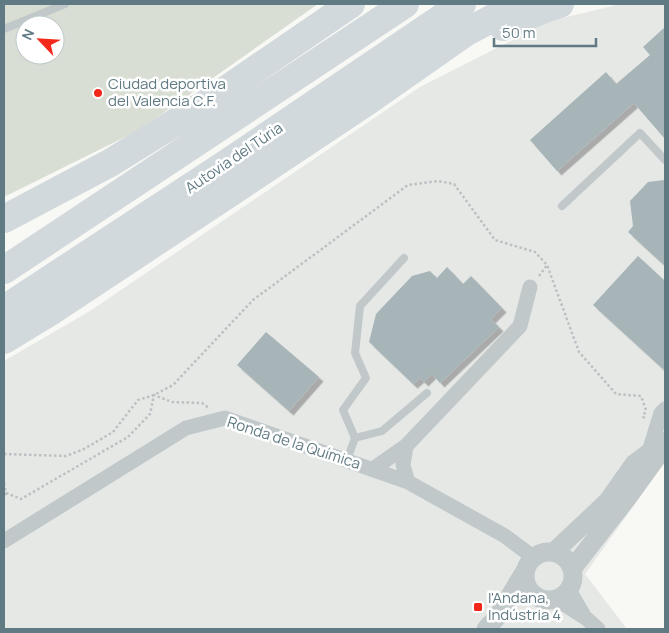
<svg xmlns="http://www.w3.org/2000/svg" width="669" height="633" viewBox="0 0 669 633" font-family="Manrope,sans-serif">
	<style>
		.built { fill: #e6e8e6 }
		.green { fill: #d9ded4; fill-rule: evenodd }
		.building { fill: #a7b4b8; filter: url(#shadow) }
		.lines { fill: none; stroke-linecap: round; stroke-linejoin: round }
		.path { stroke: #bbc0c2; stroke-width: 2.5; stroke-dasharray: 2.5 2.5; stroke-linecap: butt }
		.service { stroke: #c0c8ca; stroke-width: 8 }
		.minor { stroke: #c0c8ca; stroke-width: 15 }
		.tertiary { stroke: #c0c8ca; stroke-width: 19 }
		.motorway { stroke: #d2d9dc; stroke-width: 28 }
		.poi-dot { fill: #f3271a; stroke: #fff; stroke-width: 2 }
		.labels { text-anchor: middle; stroke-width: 5; stroke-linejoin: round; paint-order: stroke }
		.poi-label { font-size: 15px; fill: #607a83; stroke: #fff; text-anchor: start }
		.street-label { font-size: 15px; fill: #607a83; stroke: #fff }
	</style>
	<defs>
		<filter id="shadow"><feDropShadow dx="4.5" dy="4.5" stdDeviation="0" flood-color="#0004"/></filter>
	</defs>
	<rect width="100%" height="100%" fill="#f8f8f5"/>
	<!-- built -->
	<path class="built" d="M621 4H665V462L585 574 627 629H4V361L90 311 420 87 550 21Z"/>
	<!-- green -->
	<path class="green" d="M4 4H318L139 130 4 197ZM25 25H55V55H25Z"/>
	<!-- building -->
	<path class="building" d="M665 27V139L634 103 557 171 530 140 606 72 616 84 650 55 643 47Z
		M664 180 665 182V266L628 232 633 226 630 201 648 182Z
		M638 256 665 281V367L663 369 593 305Z
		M447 267 463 284 471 276 502 308 491 319 499 327 440 383 432 374 424 382 420 378 413 384 369 342 376 314 412 276 430 271 437 278Z
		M266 332 319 377 289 411 237 365Z"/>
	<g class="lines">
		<!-- path -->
		<path class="path" d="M539 276 547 265
			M4 454 66 456 84 449 113 432 138 400 154 395 173 385 253 300 408 185 438 181 454 184 495 240 535 252 547 265 579 352 616 394 641 396 646 410 643 417 645 418
			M4 483 6 493 4 496
			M6 493 21 499 128 437 150 414 154 395 172 402 202 403 209 408"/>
		<!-- service -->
		<path class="service" d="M4 29 65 4
			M562 206 640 133 665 160
			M355 438 382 431 427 393
			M347 460 355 438 343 410 366 378 355 353 360 306 404 258"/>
		<!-- minor -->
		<path class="minor" d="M406 446 403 465 408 482
			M647 458 661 413 665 409
			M373 469 406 446 520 326 530 287
			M4 541 186 428 225 418 408 482 505 536 533 557
			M569 590 583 614
			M556 599 587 619 598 629"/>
		<!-- tertiary -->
		<path class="tertiary" d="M554 552 608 501 634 464 665 441
			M525 576a24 24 0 1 1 48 0a24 24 0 1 1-48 0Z
			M572 569 628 497 662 450
			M486 629 498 616 525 571"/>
		<!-- motorway -->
		<path class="motorway" d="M503 27 545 9 560 4
			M4 219 110 163 202 106 351 4
			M4 270 405 4
			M4 309 221 167 462 4
			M4 340 50 312 239 187 368 101 465 33 519 4"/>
	</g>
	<!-- markers -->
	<g class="poi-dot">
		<circle cx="98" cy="93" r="5"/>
		<rect x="473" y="602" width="10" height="10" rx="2.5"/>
	</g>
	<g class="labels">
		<!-- poi labels -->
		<g class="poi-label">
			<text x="108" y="89">Ciudad deportiva<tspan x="108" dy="17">del Valencia C.F.</tspan></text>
			<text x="488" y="603">l'Andana,<tspan x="488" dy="17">Indústria 4</tspan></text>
		</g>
		<!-- street labels -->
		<g class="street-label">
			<text transform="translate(234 158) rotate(-34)" y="5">Autovia del Túria</text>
			<text transform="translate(294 443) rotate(18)" y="5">Ronda de la Química</text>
		</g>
	</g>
	<!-- border -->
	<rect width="669" height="633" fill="none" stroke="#607a83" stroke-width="10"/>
	<!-- north arrow -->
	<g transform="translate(40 40) rotate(295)"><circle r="24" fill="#ffffff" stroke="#bfcacd"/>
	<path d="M0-4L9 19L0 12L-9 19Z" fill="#f3271a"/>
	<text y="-8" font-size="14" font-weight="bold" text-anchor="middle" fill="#607a83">N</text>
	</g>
	<!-- scale -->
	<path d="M494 38v8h102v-8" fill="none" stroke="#607a83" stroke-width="2.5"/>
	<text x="502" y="38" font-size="15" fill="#607a83" stroke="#ffffff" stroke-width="4" paint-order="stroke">50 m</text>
</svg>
